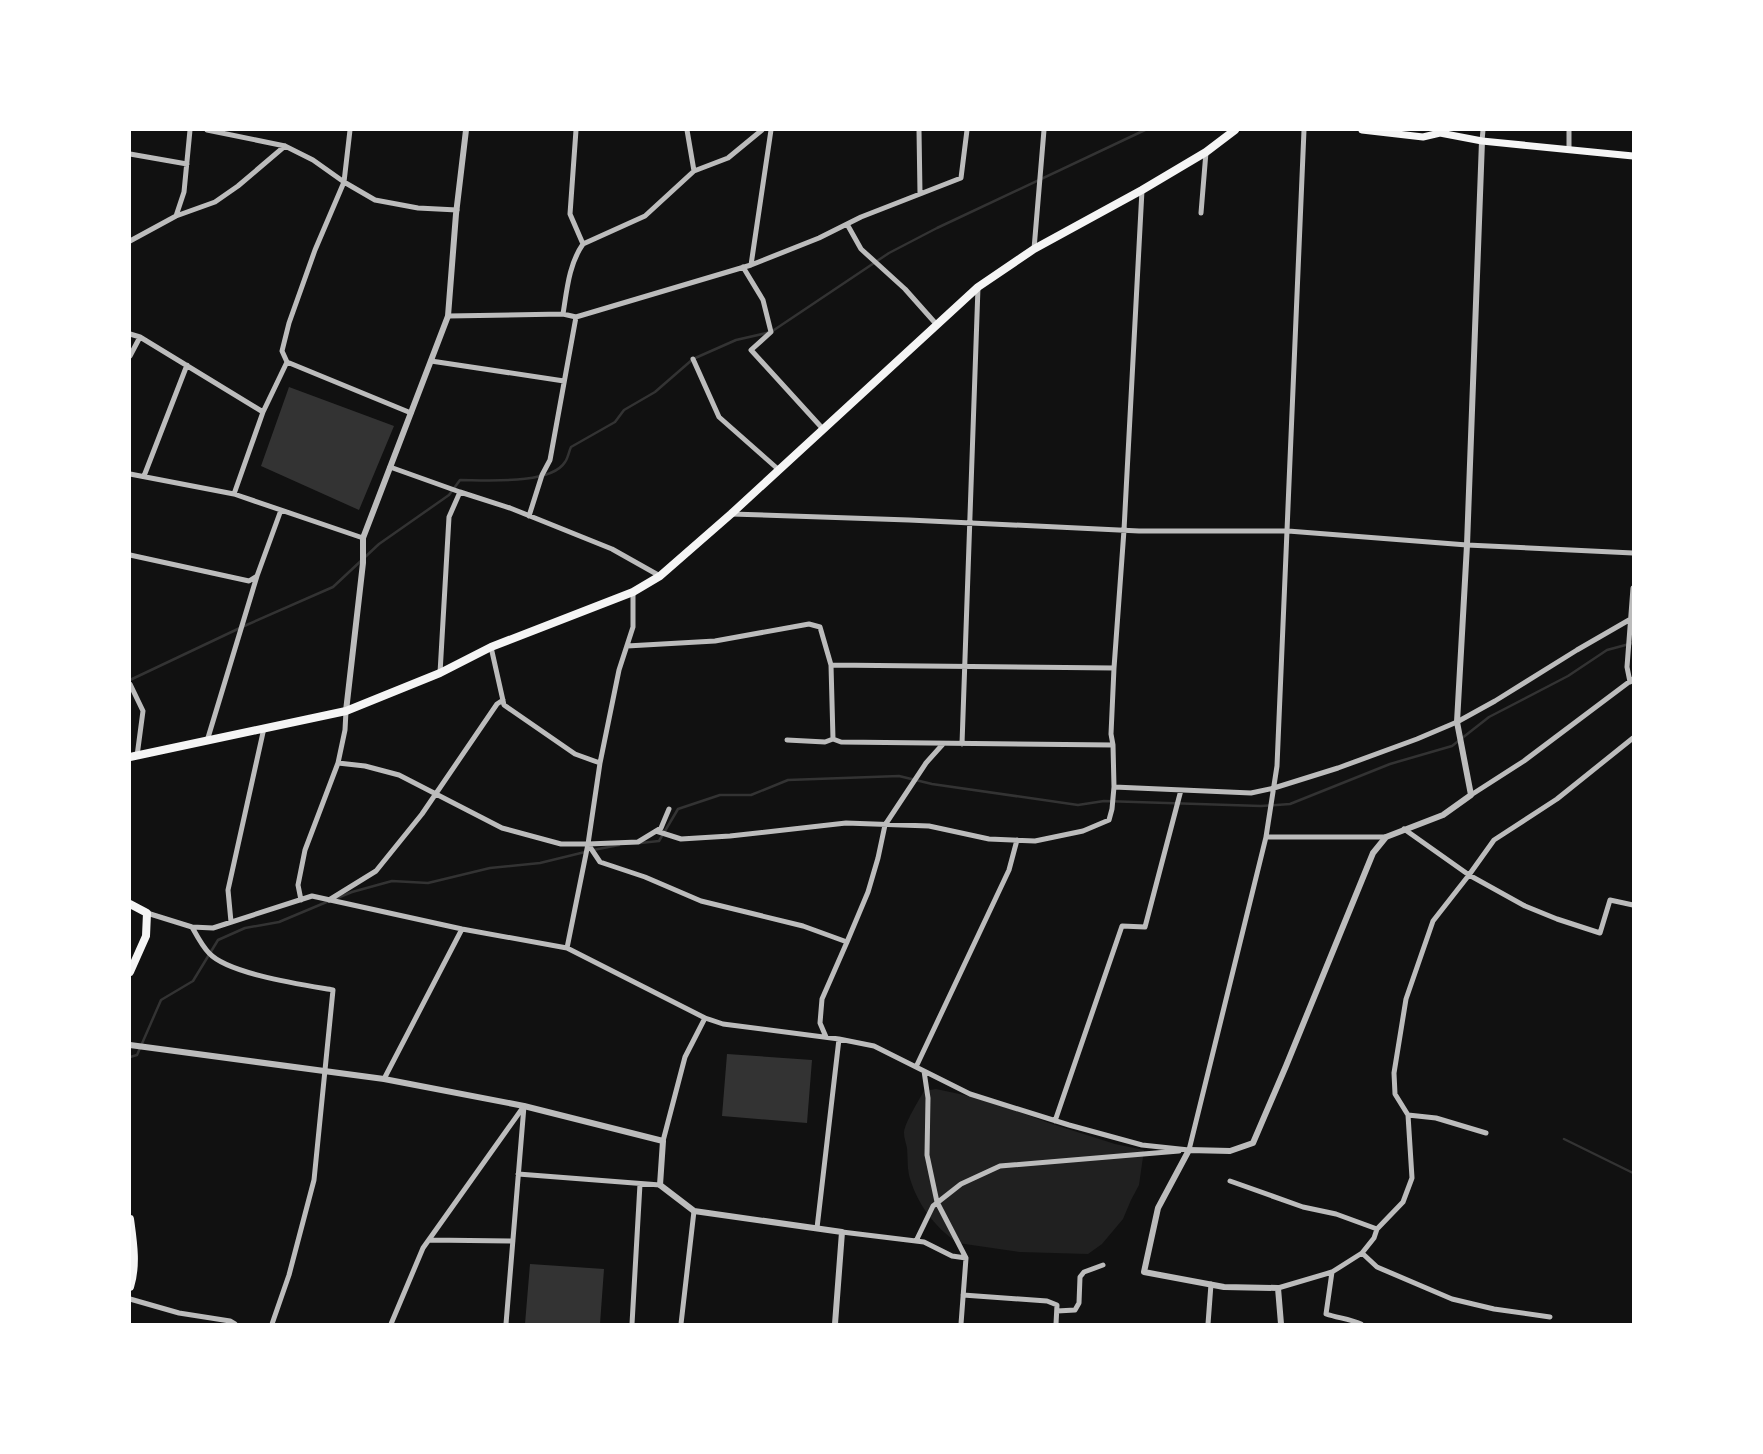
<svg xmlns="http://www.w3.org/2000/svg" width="1763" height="1454" viewBox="0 0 1763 1454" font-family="'PT Serif',serif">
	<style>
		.green { fill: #202020 }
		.water { fill: #333 }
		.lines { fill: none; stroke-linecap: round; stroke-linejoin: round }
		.stream { stroke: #333; stroke-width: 2.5 }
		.minor { stroke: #bcbcbc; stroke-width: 5 }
		.tertiary { stroke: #bcbcbc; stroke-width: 6 }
		.secondary { stroke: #f5f5f5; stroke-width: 7 }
		.primary { stroke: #f5f5f5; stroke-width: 8 }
	</style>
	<rect width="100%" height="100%" fill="#111"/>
	<!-- green -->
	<path class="green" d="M936 1089 964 1095 1014 1110 1049 1123 1115 1144 1144 1150 1139 1185 1131 1200 1123 1219 1102 1244 1088 1254 1020 1252 958 1243C934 1227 916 1202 909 1175 907 1166 908 1157 907 1148 906 1143 904 1138 904 1133 904 1124 919 1100 924 1091Z"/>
	<!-- water -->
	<path class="water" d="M289 387 394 426 359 510 261 466Z
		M727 1054 812 1060 807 1123 722 1116Z
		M530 1264 604 1269 600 1324H525Z"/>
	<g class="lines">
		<!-- stream -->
		<path class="stream" d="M130 680 242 627 333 587 379 544 449 495 460 480C485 480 551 485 565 462 568 458 569 451 571 447L615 422 624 410 655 392 693 359 736 340 771 332 889 253 937 228 1145 130
			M640 843 659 841 678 809 720 795H751L788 780 899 776 932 784 1078 805 1104 801 1261 806 1290 804 1390 764 1452 746 1489 717 1568 676 1607 650 1633 643
			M593 850 619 845
			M337 898 352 892 392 881 428 883 490 868 540 863 585 852
			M130 1057 137 1055 161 1000 193 981 218 940 245 928 279 922 329 901
			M1564 1139 1633 1173"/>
		<!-- minor -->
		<path class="minor" d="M207 130 285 146 313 160 344 182 375 200 418 208 457 210
			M350 130 344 182 315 250 289 323 282 351 287 362 411 413
			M576 130 570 214 583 244
			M687 130 694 171
			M919 130 920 194
			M1482 141 1483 130
			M1569 150V130
			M130 154 187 164
			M1201 213 1206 152
			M176 216 215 202 238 186 285 146
			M847 224 861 249 905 289 937 325
			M130 241 176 216 184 192 190 130
			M583 244 645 216 694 171 728 158 762 130
			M1034 249 1044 130
			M751 265 771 130
			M743 267 763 300 771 332 751 350 823 429
			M563 314C567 289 569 264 583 244
			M448 316 563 314 576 317 751 265 819 238 861 217 961 178 967 130
			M130 334 140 337 263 412
			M130 356 140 337
			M693 359 719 417 779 470
			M431 361 564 381
			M390 467 460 492
			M130 474 234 494 363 538
			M144 476 187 365
			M234 494 263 412 287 362
			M731 514 909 520 1139 531H1288L1467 545 1633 553
			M529 516 542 475 550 460 576 317
			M130 555 249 581 257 576 281 510
			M627 646 715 641 809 624 820 627 831 665 833 739
			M491 647 504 705 575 754 600 763 588 844 567 948
			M831 665 1114 668
			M440 673 449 517 460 492 510 508 612 549 660 576
			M1630 682 1627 667 1633 588
			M130 684 143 711 137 756
			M346 711 345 730 338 763 365 766 399 775 502 828 561 844H588L638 842 661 828 669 809
			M207 741 257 576
			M962 744 978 287
			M1113 745 1111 734 1114 668 1124 530 1142 190
			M600 763 619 670 633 627V592
			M1114 787 1251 793 1274 788 1338 768 1417 739 1457 722 1495 701 1577 650 1629 620
			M1471 795 1524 761 1633 679
			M1404 829 1469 875 1494 840 1557 799 1633 738
			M656 831 681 839 730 836 846 823 929 826 989 839 1035 841 1083 831 1109 820 1112 809 1114 787 1113 745 841 742 833 739 825 742 787 740
			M1266 837 1277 766 1304 130
			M588 844 600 862 645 877 701 901 803 926 847 942 868 892 878 858 885 825 926 763 943 744
			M301 900 298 885 305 850 338 763
			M329 900 376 871 422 814 497 704 503 700
			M147 913 192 927 213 928 312 896 462 929 567 948 705 1018 723 1024 839 1039 874 1046 970 1094 1069 1125 1142 1145 1189 1150 1266 837H1386
			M231 922 228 890 264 728
			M192 927C197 936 202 946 209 953 228 974 304 985 333 990L314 1180 289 1275 272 1324
			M826 1037 820 1023 822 999 847 942
			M916 1067 1009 870 1017 840
			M924 1071 928 1098 927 1155 937 1202 966 1258 961 1324
			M384 1079 462 929
			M1408 1115 1436 1118 1486 1133
			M1055 1121 1122 926 1145 927 1181 790
			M663 1141 685 1057 705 1018
			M518 1174 660 1185
			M1230 1181 1303 1207 1336 1214 1377 1229
			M817 1228 839 1039
			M842 1232 924 1242 952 1256 966 1258
			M429 1240 513 1241
			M916 1241 933 1206 961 1184 1000 1166 1179 1151
			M1362 1253 1377 1267 1452 1299 1494 1309 1550 1317
			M1332 1272 1362 1253 1374 1238 1377 1229 1403 1202 1412 1178 1408 1115 1395 1094 1394 1073 1406 999 1433 921 1469 875 1525 906 1557 919 1600 933 1610 900 1633 905
			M1278 1288 1332 1272 1326 1314C1338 1318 1350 1319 1361 1324
			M963 1295 1047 1301 1057 1305 1056 1324
			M130 1299 179 1313 230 1321 235 1324
			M1057 1311 1075 1310 1079 1303 1080 1277 1084 1272 1103 1265
			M391 1324 423 1248 524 1106
			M506 1324 524 1106
			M632 1324 640 1184
			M681 1324 694 1211
			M1208 1324 1211 1284"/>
		<!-- tertiary -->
		<path class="tertiary" d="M346 711 363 563V538L448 316 456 214 466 130
			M130 1045 384 1079 524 1106 663 1141 660 1185 694 1211 842 1232 835 1324
			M1281 1324 1278 1288 1224 1287 1144 1272 1158 1208 1189 1150 1230 1151 1253 1143 1286 1066 1373 853 1386 837 1443 815 1471 795 1457 722 1467 545 1482 141"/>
		<!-- secondary -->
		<path class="secondary" d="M1362 130 1423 137 1440 133 1482 141 1633 156"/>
		<!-- primary -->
		<path class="primary" d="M130 757 346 711 440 673 491 647 633 592 660 576 731 514 978 287 1034 249 1142 190 1206 152 1235 130
			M130 904 147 913 146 936 130 972
			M130 1219C133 1241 137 1265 130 1287"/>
	</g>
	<!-- border -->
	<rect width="1763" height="1454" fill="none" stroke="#ffffff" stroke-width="262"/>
</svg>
